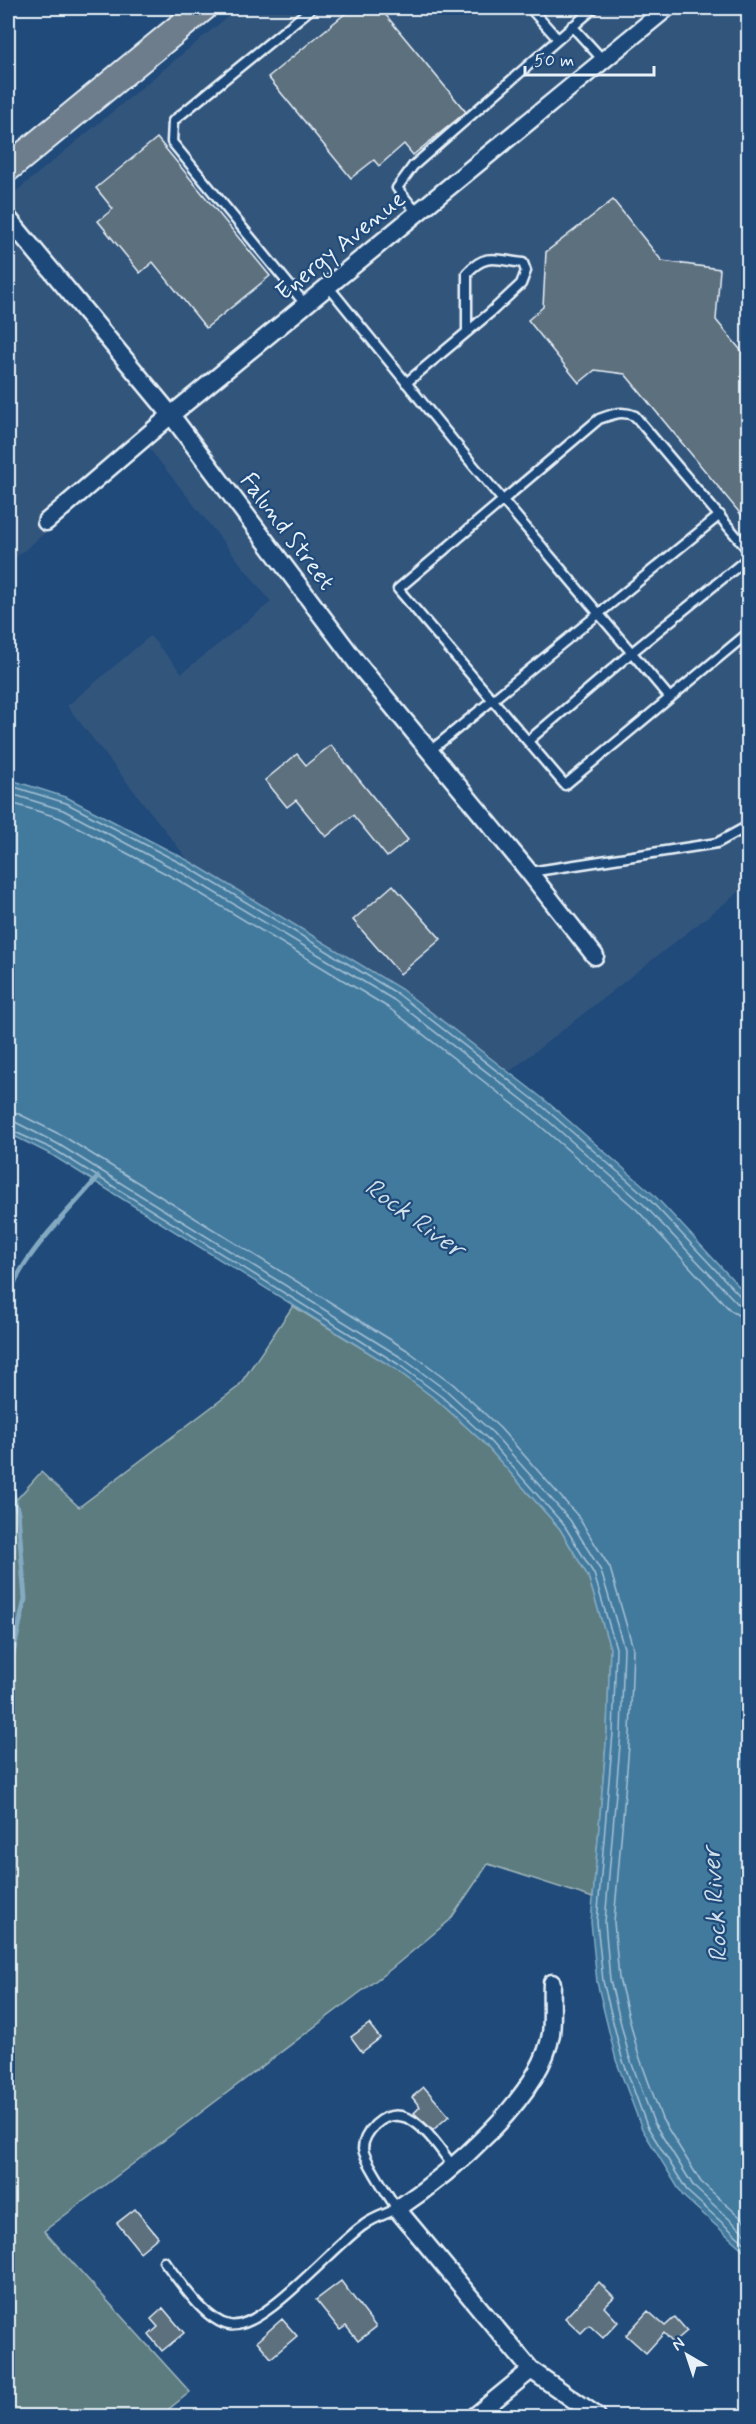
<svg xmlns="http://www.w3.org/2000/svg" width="756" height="2424" viewBox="0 0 756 2424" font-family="Mynerve,sans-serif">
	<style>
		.built { fill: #32557b }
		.green { fill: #5b7c80; stroke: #a2b6bc; stroke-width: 1.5 }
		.water { fill: #427a9e; stroke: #84aac2; stroke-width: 1.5 }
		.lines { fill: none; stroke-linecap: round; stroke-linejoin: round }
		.shore { stroke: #a6c1d4; stroke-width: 1.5 }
		.stream { stroke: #84aac2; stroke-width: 5 }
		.building { fill: #5d6f7e; stroke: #e8f1f8; stroke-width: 1.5 }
		.service-casing { stroke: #e8f1f8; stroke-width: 13 }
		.minor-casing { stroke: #e8f1f8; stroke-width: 21 }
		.primary-casing { stroke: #e8f1f8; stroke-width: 30 }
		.service { stroke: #1f4a7a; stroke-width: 8 }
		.minor { stroke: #1f4a7a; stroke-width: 16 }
		.primary { stroke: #6d7d8c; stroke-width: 26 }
		.labels { text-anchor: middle; stroke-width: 4.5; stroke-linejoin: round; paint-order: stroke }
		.street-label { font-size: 24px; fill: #e8f1f8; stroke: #1f4a7a }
		.water-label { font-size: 26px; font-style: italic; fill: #cfdfea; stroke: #1f4a7a }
	</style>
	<rect width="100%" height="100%" fill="#1f4a7a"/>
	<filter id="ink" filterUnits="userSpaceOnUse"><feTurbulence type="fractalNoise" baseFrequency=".0167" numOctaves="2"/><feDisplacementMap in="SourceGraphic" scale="12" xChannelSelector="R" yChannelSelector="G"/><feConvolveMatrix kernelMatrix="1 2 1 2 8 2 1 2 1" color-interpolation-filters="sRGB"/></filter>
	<g filter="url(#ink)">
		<!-- built -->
		<path class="built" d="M238 8H748V885L509 1072 401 989 189 861 67 706 150 636 182 673 271 602 148 447 8 564V198Z"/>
		<!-- green -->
		<path class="green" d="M293 1306 394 1368 438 1401 483 1442 560 1529 588 1576 610 1648 607 1732 593 1898 488 1864 450 1920 391 1969 44 2231 190 2392 160 2416H8V1509L41 1472 79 1507 238 1387Z"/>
		<!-- water -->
		<path class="water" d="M8 779 68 798 189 861 401 989 546 1101 653 1194 748 1296V2254L683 2196 642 2129 616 2060 597 1982 591 1922 607 1732 610 1648 588 1576 560 1529 483 1442 438 1401 394 1368 52 1155 8 1133Z"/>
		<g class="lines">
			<!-- shore -->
			<path class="shore" d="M8 785 66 803 186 866 398 994 542 1106 648 1198 742 1298 748 1300
				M8 793 63 810 182 873 394 1000 537 1111 643 1204 737 1303 748 1308
				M8 802 60 818 178 880 389 1008 531 1118 637 1210 730 1310 738 1315 748 1317
				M8 1112 19 1114 63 1136 407 1350 453 1384 500 1428 577 1515 610 1568 633 1648 630 1734 614 1922 619 1978 638 2053 662 2119 701 2182 748 2224
				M8 1121 15 1122 58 1144 402 1358 447 1391 493 1433 570 1520 601 1571 624 1648 621 1733 605 1922 610 1980 629 2056 654 2123 694 2187 748 2236
				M8 1129 55 1150 398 1364 442 1397 487 1438 564 1525 594 1574 616 1648 613 1733 597 1922 603 1981 622 2058 647 2126 688 2192 748 2246"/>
			<!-- stream -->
			<path class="stream" d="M8 1297C25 1251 67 1214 98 1177
				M8 1475 18 1513 25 1599 12 1658 8 1665"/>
		</g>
		<!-- building -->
		<path class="building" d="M352 8H380L466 112 413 155 404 144 379 166 374 160 351 178 268 77Z
			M157 138 270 276 206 328 153 262 140 273 98 221 113 209 96 188Z
			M613 200 662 261 720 269 716 320 748 359V523L625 374 595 370 579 383 528 320 543 307 546 252Z
			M331 745 408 840 387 857 353 815 326 837 296 800 287 807 265 780 297 754 306 765Z
			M393 885 441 939 400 974 353 920Z
			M369 2024 380 2038 362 2052 351 2037Z
			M424 2087 449 2116 433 2130 414 2113 420 2107 412 2097Z
			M135 2209 158 2237 140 2252 117 2223Z
			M341 2281 376 2327 358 2341 346 2326 340 2330 316 2300Z
			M599 2282 614 2297 604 2307 618 2322 603 2338 589 2325 581 2333 565 2318Z
			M163 2308 184 2333 162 2351 149 2335 158 2327 151 2319Z
			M648 2311 665 2326 675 2317 687 2331 673 2343 664 2333 646 2353 626 2335Z
			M282 2319 297 2336 271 2358 257 2341Z"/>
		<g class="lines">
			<defs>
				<path id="service" d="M530 8 557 38
					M572 26 603 60
					M417 213 397 188 413 166 594 8
					M328 286 473 465 670 698
					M305 304 172 142 173 121 312 8
					M406 383 491 312 521 284 526 271 523 263C497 260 486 252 467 273V332
					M748 550 635 416C622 410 613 414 599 419L398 589 565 785 748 633
					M528 741 631 653 748 558
					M430 751 720 515
					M530 872 717 843 748 826
					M164 2261C179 2280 204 2320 229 2325 262 2332 335 2244 364 2225 373 2218 386 2214 397 2209 390 2198 364 2159 363 2149 363 2139 368 2132 375 2125 407 2096 435 2142 452 2165"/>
				<path id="minor" d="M8 218 171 415 357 663 529 872 595 956
					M46 522 171 415 667 8
					M552 1983C551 2000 553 2018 551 2034 541 2097 448 2175 397 2209L531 2370 597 2416
					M475 2416 531 2370"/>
				<path id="primary" d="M8 168 203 8"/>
			</defs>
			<!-- service casing -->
			<use href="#service" class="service-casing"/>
			<!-- minor casing -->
			<use href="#minor" class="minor-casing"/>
			<!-- primary casing -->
			<use href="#primary" class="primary-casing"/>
			<!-- service -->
			<use href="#service" class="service"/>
			<!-- minor -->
			<use href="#minor" class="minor"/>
			<!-- primary -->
			<use href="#primary" class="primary"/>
		</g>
	</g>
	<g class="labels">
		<!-- street labels -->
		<g class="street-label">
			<text transform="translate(340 245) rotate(-39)" y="8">Energy Avenue</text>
			<text transform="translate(288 531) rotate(53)" y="8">Falund Street</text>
		</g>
		<!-- water labels -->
		<g class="water-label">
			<text transform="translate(415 1217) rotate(36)" y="9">Rock River</text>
			<text transform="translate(714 1905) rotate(-94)" y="9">Rock River</text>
		</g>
	</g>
	<!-- margin -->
	<rect width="756" height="2424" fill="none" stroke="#1f4a7a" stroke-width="30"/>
	<rect x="15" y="15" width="726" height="2394" fill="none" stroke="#e8f1f8" stroke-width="2" filter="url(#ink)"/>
	<!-- north arrow -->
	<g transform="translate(687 2355) rotate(321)" stroke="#1f4a7a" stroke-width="4.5" paint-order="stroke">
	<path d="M0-4.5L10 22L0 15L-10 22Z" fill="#e8f1f8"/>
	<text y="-9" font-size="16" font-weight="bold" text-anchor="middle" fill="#e8f1f8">N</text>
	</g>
	<!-- scale -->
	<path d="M525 66v9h129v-9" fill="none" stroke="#e8f1f8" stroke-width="3"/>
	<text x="534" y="66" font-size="18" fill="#e8f1f8" stroke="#1f4a7a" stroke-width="4.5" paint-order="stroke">50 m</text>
</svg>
